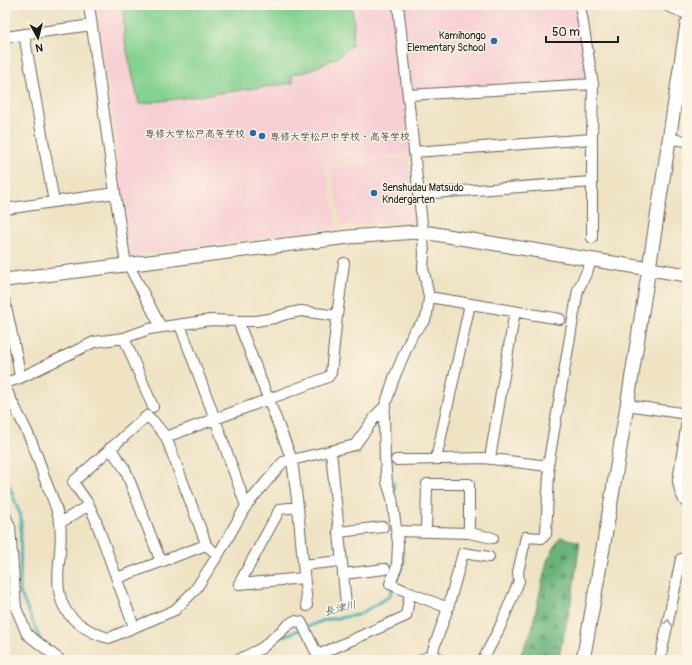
<svg xmlns="http://www.w3.org/2000/svg" width="692" height="665" viewBox="0 0 692 665" font-family="Pangolin,'Klee One',sans-serif">
	<style>
		.built { fill: #f7cfd5 }
		.green { fill: #84d291; stroke: #507756 }
		.forest { fill: url(#forest-firs); stroke: #44684c }
		.lines { fill: none; stroke-linecap: round; stroke-linejoin: round }
		.stream { stroke: #3daeb6; stroke-width: 3 }
		.minor-casing { stroke: #666257; stroke-width: 12 }
		.tertiary-casing { stroke: #666257; stroke-width: 15 }
		.minor { stroke: #fff; stroke-width: 10 }
		.tertiary { stroke: #fff; stroke-width: 13 }
		.oneway { stroke: #999 }
		.poi-dot { fill: #1f6fb2; stroke: #fcf5e5; stroke-width: 1.5 }
		.labels { text-anchor: middle; stroke-width: 3; stroke-linejoin: round; paint-order: stroke }
		.poi-label { font-size: 10px; fill: #1c1c1c; stroke: #fcf5e5; text-anchor: end }
		.water-label { font-size: 11px; font-style: italic; fill: #2b5e61; stroke: #fcf5e5 }
	</style>
	<defs>
		<pattern id="forest-firs" width="22" height="20" patternUnits="userSpaceOnUse"><rect width="22" height="20" fill="#6bb47b"/><path d="M5 1l3.5 6h-7zM16 11l3.5 6h-7z" fill="#579264"/></pattern>
	</defs>
	<rect width="100%" height="100%" fill="#fcf5e5"/>
	<filter id="ink" filterUnits="userSpaceOnUse"><feTurbulence type="fractalNoise" baseFrequency=".025" numOctaves="2"/><feDisplacementMap in="SourceGraphic" scale="8" xChannelSelector="R" yChannelSelector="G"/><feConvolveMatrix kernelMatrix="1 2 1 2 8 2 1 2 1" color-interpolation-filters="sRGB"/></filter>
	<filter id="wash" filterUnits="userSpaceOnUse"><feTurbulence type="fractalNoise" baseFrequency=".012" numOctaves="4" result="noise"/><feDisplacementMap in="SourceGraphic" scale="16" xChannelSelector="R" yChannelSelector="G"/><feGaussianBlur stdDeviation="0.9" result="paint"/><feColorMatrix in="noise" values="0 0 0 0 0 0 0 0 0 0 0 0 0 0 0 0 0 1.4 0 .05"/><feComposite in="paint" operator="in"/></filter>
	<g filter="url(#wash)">
		<rect width="100%" height="100%" fill="#efe3c4"/>
		<!-- built -->
		<path class="built" d="M96 5H393L410 153 326 165 337 228 129 256 113 118Z
			M404 5H575L587 76 586 80 416 91 412 89Z
			M408 156 415 220 342 226 330 167Z"/>
		<!-- green -->
		<path class="green" d="M125 5H352L354 25 352 45 338 57 306 72 292 74 293 83 139 104 124 37V8Z"/>
		<!-- forest -->
		<path class="forest" d="M560 537 580 542 572 598 558 660H518L531 632 547 561Z"/>
		<g class="lines">
			<!-- stream -->
			<path class="stream" d="M394 483V491
				M9 485 21 517 20 592 41 641
				M400 572 404 563 402 550
				M281 637 325 620 358 615 390 596 393 588"/>
		</g>
	</g>
	<g filter="url(#ink)">
		<g class="lines">
			<defs>
				<path id="minor" d="M89 5 115 193 126 265
					M398 5 422 224 424 254 423 268 429 297 427 314 425 320 413 333 394 378 385 406 384 416 385 460 387 482 392 498 398 543 397 566 390 584 410 593 448 608
					M580 5 593 84 592 139V238
					M665 5 687 14
					M24 34 54 202
					M5 37 92 25
					M408 95 593 84
					M670 139 687 141
					M414 152 592 139
					M418 194 592 182
					M5 209 115 193
					M128 264 161 327
					M429 297 560 319
					M5 302 17 358 20 378
					M238 321 292 460 298 507 307 606
					M180 325 215 419 246 506
					M124 338 153 407
					M5 383 20 378 94 342 124 338 149 329 211 320 238 321H256L274 318 286 314 301 311 337 316
					M5 387C14 407 26 427 34 448 38 457 41 467 44 477 50 492 57 507 60 523 64 550 52 579 63 605 70 621 92 634 109 638L175 610 195 590 218 555 246 506 283 462 355 445 378 413 385 406
					M627 405 687 414
					M687 421 678 481 680 491 684 500 687 504
					M110 448 125 469 161 562
					M331 451 346 604
					M490 458 515 311
					M436 459 470 304
					M396 460 484 458 548 466
					M298 507 280 509 239 584 304 578
					M5 515 10 527 16 608 27 634 60 660
					M60 523 89 505
					M396 531 469 533 493 538
					M338 532 383 527
					M426 532 427 484H469V533
					M218 555 206 545 204 538 166 437 215 419 328 377 331 373 337 316 344 263
					M303 565 341 561
					M343 574 385 569
					M117 578 206 545
					M134 627 95 518 89 505 73 482 147 416 153 421 166 437
					M432 653 448 608 463 553 489 557
					M318 655 406 616 410 593
					M238 660 262 648 288 625 294 621 301 622 320 660
					M421 660 429 656 432 653 441 660
					M483 660 500 627 519 581 518 572 526 537 542 538 546 534 549 474 548 466 578 290 589 267 590 259
					M660 660 681 559 687 565"/>
				<path id="tertiary" d="M5 280 349 237 416 232 429 233 687 275
					M583 660C622 449 654 236 687 24"/>
			</defs>
			<!-- minor casing -->
			<use href="#minor" class="minor-casing"/>
			<!-- tertiary casing -->
			<use href="#tertiary" class="tertiary-casing"/>
			<!-- minor -->
			<use href="#minor" class="minor"/>
			<!-- tertiary -->
			<use href="#tertiary" class="tertiary"/>
		</g>
		<!-- one-way arrows -->
		<defs><path id="oneway-chevron" d="M-2-3.5L2.5 0L-2 3.5" fill="none" stroke-width="1.6" stroke-linecap="round" stroke-linejoin="round"/></defs>
		<use class="oneway" href="#oneway-chevron" transform="translate(668 622) rotate(-79)"/>
	</g>
	<!-- markers -->
	<g class="poi-dot">
		<circle cx="494" cy="41" r="4"/>
		<circle cx="253" cy="133" r="4"/>
		<circle cx="262" cy="136" r="4"/>
		<circle cx="374" cy="193" r="4"/>
	</g>
	<g class="labels">
		<!-- poi labels -->
		<g class="poi-label">
			<text x="486" y="39">Kamihongo<tspan x="486" dy="12">Elementary School</tspan></text>
			<text x="245" y="137">専修大学松戸高等学校</text>
			<text x="270" y="140" text-anchor="start">専修大学松戸中学校・高等学校</text>
			<text x="382" y="191" text-anchor="start">Senshudau Matsudo<tspan x="382" dy="12">Kndergarten</tspan></text>
		</g>
		<!-- water labels -->
		<g class="water-label">
			<text transform="translate(340 608) rotate(-14)" y="4">長津川</text>
		</g>
	</g>
	<!-- margin -->
	<rect width="692" height="665" fill="none" stroke="#fcf5e5" stroke-width="20"/>
	<!-- north arrow -->
	<g transform="translate(38 38) rotate(173)" stroke="#fcf5e5" stroke-width="3" paint-order="stroke">
	<path d="M0-3L7 15L0 10L-7 15Z" fill="#1c1c1c"/>
	<text y="-6" font-size="11" font-weight="bold" text-anchor="middle" fill="#1c1c1c">N</text>
	</g>
	<!-- scale -->
	<path d="M546 36v6h72v-6" fill="none" stroke="#1c1c1c" stroke-width="2"/>
	<text x="552" y="36" font-size="12" fill="#1c1c1c" stroke="#fcf5e5" stroke-width="3" paint-order="stroke">50 m</text>
</svg>
